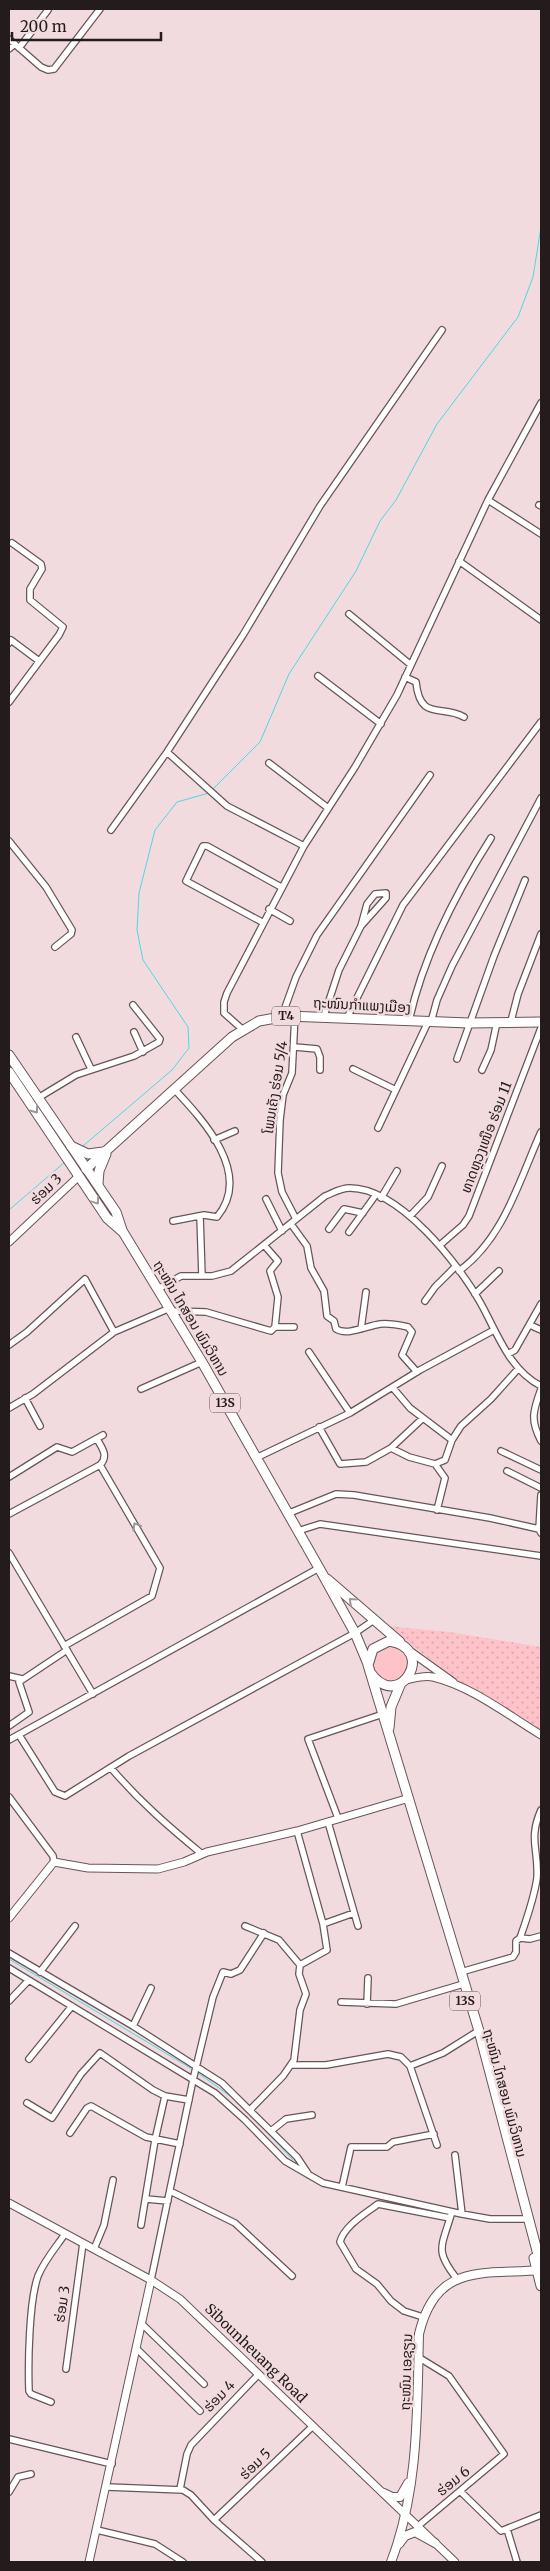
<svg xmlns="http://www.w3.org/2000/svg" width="550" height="2571" viewBox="0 0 550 2571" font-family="Merriweather,'Noto Sans Lao',serif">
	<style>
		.green { fill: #fec2c9 }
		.park { fill: url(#park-dots) }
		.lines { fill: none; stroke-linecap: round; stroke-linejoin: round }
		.stream { stroke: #4ad9e3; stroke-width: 1 }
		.minor-casing { stroke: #685557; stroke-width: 8 }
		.tertiary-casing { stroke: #685557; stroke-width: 9 }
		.secondary-casing { stroke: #685557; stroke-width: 10 }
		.primary-casing { stroke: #685557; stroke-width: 11 }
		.trunk-casing { stroke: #685557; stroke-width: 11 }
		.minor { stroke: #fff; stroke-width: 5.5 }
		.tertiary { stroke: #fff; stroke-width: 7 }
		.secondary { stroke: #fff; stroke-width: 8 }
		.primary { stroke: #fff; stroke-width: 9 }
		.trunk { stroke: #fff; stroke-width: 9 }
		.oneway { stroke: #9c9899 }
		.labels { text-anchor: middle; stroke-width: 5; stroke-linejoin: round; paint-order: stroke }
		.shield { fill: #f2dbde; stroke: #615556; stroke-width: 1 }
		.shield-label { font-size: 12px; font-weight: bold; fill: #231b1c }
		.street-label { font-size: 14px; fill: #231b1c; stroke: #f2dbde }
	</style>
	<defs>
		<pattern id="park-dots" width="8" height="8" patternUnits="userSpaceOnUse" patternTransform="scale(1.25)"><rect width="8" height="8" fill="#fec2c9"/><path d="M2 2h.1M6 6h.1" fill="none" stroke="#d9a6ac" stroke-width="1.8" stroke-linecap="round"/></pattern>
	</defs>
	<rect width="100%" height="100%" fill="#f2dbde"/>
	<!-- green -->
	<path class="green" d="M380 1644H400L412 1660 401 1682H383L372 1672 371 1656Z"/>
	<!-- park -->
	<path class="park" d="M387 1626 449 1632 541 1647V1732L471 1691Z"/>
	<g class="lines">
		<!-- stream -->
		<path class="stream" d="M212 790 260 742 289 674 356 571 380 521 396 500 437 424 518 317 533 277 541 227
			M83 1146 172 1070 189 1048 188 1027 143 960 137 930 139 893 155 830 177 802 209 793
			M9 1210 65 1162
			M9 1959 192 2069
			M198 2073 233 2098
			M247 2111 293 2160"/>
		<defs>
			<path id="minor" d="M9 39 41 67 48 70 54 69 100 9
				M19 48 48 10
				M9 49 15 44
				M488 500 541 534
				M539 505 541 506
				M459 561 541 620
				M349 614 411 665
				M9 643 11 640 39 661
				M318 676 381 724
				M405 677 416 682C420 722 442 704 464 717
				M9 702 59 635 63 627 30 600V589L42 569 41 564 12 543
				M167 752 227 806 304 846
				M269 763 328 808
				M111 830 167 752 243 635 320 506 442 330
				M9 841 46 887 72 930 71 934 55 947
				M269 909 290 921
				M262 922 186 881 203 846H207L281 887
				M295 1015 292 1073 283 1095 280 1120 278 1173 282 1192 296 1219
				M282 1016 296 977 317 935 430 775
				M324 1016 339 970 361 926 367 904 375 894 386 893V898L361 926
				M347 1018 403 905 541 722
				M409 1021C423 956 456 893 491 838
				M511 1021 518 994 541 934
				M431 1022 437 1000 452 966 541 798
				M242 1029 224 1013V1002L227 993 304 846 355 767 397 695 488 500 541 403
				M134 1032 143 1052
				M76 1037 91 1069
				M295 1047 317 1049 320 1057V1070
				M457 1059 494 956 525 880
				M353 1069 396 1090
				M482 1070 491 1050 497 1022
				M38 1098 76 1075 134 1056 159 1042 160 1039 133 1005
				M378 1128 428 1022
				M214 1140 235 1131
				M381 1198 397 1171
				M266 1199 282 1231
				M200 1216 202 1276
				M410 1216 428 1197 442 1166
				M173 1221 204 1215 217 1217C253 1174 204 1121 175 1090
				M291 1224 307 1246 311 1268 324 1291 327 1316 334 1321 336 1329C347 1336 367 1326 380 1324 390 1323 399 1325 408 1327L412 1332 402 1355 417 1372
				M329 1229 344 1209 363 1213
				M349 1232 375 1196
				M264 1245 278 1261 270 1271 278 1297 275 1327
				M440 1245 463 1225 469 1216 541 1028
				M459 1271C504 1238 519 1181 541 1132
				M158 1289 181 1276H212L231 1271 325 1196C333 1193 340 1188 350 1188 399 1188 458 1263 480 1302 497 1332 509 1370 541 1386
				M475 1294 499 1271
				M425 1301 435 1287 456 1266
				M172 1311 206 1312 271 1331 275 1327H294
				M530 1325 541 1330
				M361 1329 366 1292
				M9 1345 27 1332 85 1279 114 1332
				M309 1352 350 1413
				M508 1354 515 1350 541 1304
				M393 1388 410 1408 452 1440
				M141 1389 202 1362
				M541 1389C533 1411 530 1420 541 1441
				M25 1398 40 1426
				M9 1408 33 1394 114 1332 170 1308
				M319 1427 340 1464 366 1462 391 1448 409 1457 435 1464
				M391 1448 422 1419
				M501 1451 541 1470
				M256 1458 350 1413 420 1370 494 1330
				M435 1464 445 1460 452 1440 461 1426 491 1399 518 1369
				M435 1464 445 1478 437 1510
				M507 1471 541 1488
				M9 1477 57 1447 72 1452 103 1435
				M541 1495 539 1529 541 1533
				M9 1514 100 1465C109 1456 102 1448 97 1439
				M287 1514 336 1494 354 1495 490 1518 539 1529
				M298 1531 320 1524 541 1556
				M9 1553 93 1694
				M64 1646 152 1596 160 1568 100 1465
				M9 1676 22 1679
				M9 1726 29 1712 19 1682 67 1650
				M19 1735 55 1792 65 1796 129 1756 355 1633 374 1620
				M9 1740 319 1568
				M111 1768C139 1801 169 1827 202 1854
				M9 1797 53 1856 54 1862
				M338 1818 308 1739 383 1714
				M328 1822 358 1926
				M323 1924 354 1913
				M245 1926 279 1940 300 1965 327 1950 323 1924 297 1831
				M520 1938 530 1939 541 1936
				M9 1953 133 2026 222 2083 297 2157 309 2175
				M9 1968 215 2093 245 2120 285 2161 323 2183 462 2214 490 2219H524
				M40 1972 75 1926
				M461 1972 513 1957 516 1952V1941L520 1938C527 1918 534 1899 537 1878 539 1850 528 1839 541 1810
				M9 2001 28 1981
				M341 2002 396 2004 460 1985
				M367 2004 368 1978
				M133 2026 151 1988
				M29 2059 72 2006
				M291 2065H326L388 2054 401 2057 410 2066 443 2053 475 2033
				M410 2066 437 2145
				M27 2103 52 2118 81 2074 100 2053 153 2090 165 2096 189 2100
				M250 2110 283 2076 294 2060 300 2010 306 1994 299 1974 300 1965
				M271 2131 286 2119 312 2115
				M70 2133 87 2108 91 2106 146 2137 180 2144
				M455 2155 462 2214
				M342 2187 351 2147H387L393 2142 434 2134
				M170 2191 235 2223 292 2276
				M146 2199 168 2201
				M451 2215C441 2248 435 2251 457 2279
				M141 2225 155 2140 165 2096
				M94 2249 104 2225 113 2180
				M151 2280 193 2080 213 1997 223 1972 231 1974 240 1970 264 1933
				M423 2317 404 2311 391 2301 377 2284 356 2269 340 2242C344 2226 365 2214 378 2204L450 2218
				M142 2324 204 2384
				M137 2349 200 2411
				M66 2369 83 2243
				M51 2402 31 2394 29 2391C28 2363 29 2301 38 2276 44 2261 56 2247 65 2234
				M9 2439 112 2464
				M107 2487 183 2490 191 2495 214 2520 262 2562
				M180 2489 187 2454 191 2445 258 2375
				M460 2491 501 2531 541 2515
				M9 2492 18 2477 31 2474
				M214 2520 313 2426
				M418 2526 504 2454 449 2376 418 2357
				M507 2529 517 2562
				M97 2530 155 2544 183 2562"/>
			<path id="tertiary" d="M9 1242 79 1176
				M407 1649 453 1682
				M406 1680C415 1678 424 1675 433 1677 471 1686 508 1715 541 1735
				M9 1918 54 1862 88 1868 158 1869 184 1862 207 1852 297 1831 406 1799
				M9 2203 151 2280 180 2299 455 2562
				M89 2562 151 2280"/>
			<path id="secondary" d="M384 2493 392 2497H400L408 2483
				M399 2544 405 2536 415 2532 435 2543
				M391 2562C419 2489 417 2411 419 2334 436 2262 483 2275 541 2270"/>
			<path id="primary" d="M71 1146 88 1154 103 1152
				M86 1169 232 1037 259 1021 287 1016 469 1023 541 1022
				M98 1184 99 1171 106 1154"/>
			<path id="trunk" d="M9 1055 116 1212 122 1230
				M9 1072 107 1218 123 1232 202 1362 323 1575 355 1633 368 1664
				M327 1579 400 1642
				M370 1672C399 1714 438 1648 389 1641L373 1649 368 1665 479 2031 541 2266
				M389 1728 391 1707 401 1683
				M534 2258 541 2286"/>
		</defs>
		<!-- minor casing -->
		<use href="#minor" class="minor-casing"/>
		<!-- tertiary casing -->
		<use href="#tertiary" class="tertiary-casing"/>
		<!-- secondary casing -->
		<use href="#secondary" class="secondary-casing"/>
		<!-- primary casing -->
		<use href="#primary" class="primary-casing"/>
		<!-- trunk casing -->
		<use href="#trunk" class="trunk-casing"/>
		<!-- minor -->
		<use href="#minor" class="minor"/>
		<!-- tertiary -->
		<use href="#tertiary" class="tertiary"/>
		<!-- secondary -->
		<use href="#secondary" class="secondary"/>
		<!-- primary -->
		<use href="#primary" class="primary"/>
		<!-- trunk -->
		<use href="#trunk" class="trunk"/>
	</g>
	<!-- one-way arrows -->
	<defs><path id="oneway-chevron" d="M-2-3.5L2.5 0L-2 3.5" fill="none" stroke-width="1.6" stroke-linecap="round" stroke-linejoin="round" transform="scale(1.25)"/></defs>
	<g class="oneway">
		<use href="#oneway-chevron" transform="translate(35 1110) rotate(55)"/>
		<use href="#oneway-chevron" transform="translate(96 1201) rotate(56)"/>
		<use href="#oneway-chevron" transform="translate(136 1526) rotate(-121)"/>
		<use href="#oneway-chevron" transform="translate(352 1601) rotate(-138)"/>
	</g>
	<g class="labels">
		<!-- shield labels -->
		<g class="shield">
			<rect x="272" y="1006.5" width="28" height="19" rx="4"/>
			<rect x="210" y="1393.5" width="30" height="19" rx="4"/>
			<rect x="450" y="1991.5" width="30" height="19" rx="4"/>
		</g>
		<g class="shield-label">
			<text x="286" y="1020">T4</text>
			<text x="225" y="1407">13S</text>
			<text x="465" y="2005">13S</text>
		</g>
		<!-- street labels -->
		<g class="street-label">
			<text transform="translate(362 1005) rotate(3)" y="5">ຖະໜົນກຳແພງເມືອງ</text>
			<text transform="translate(275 1087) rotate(-81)" y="5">ໂພນເຄັງ ຮ່ອມ 5/4</text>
			<text transform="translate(486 1137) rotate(-69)" y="5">ທາດຫຼວງເໜືອ ຮ່ອມ 11</text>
			<text transform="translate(46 1189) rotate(-44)" y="5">ຮ່ອມ 3</text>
			<text transform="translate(191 1318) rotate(59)" y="5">ຖະໜົນ ໄກສອນ ພົມວິຫານ</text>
			<text transform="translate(505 2093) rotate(75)" y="5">ຖະໜົນ ໄກສອນ ພົມວິຫານ</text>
			<text transform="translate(62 2304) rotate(-82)" y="5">ຮ່ອມ 3</text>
			<text transform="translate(256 2353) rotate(44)" y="5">Sibounheuang Road</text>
			<text transform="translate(406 2372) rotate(-88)" y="5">ຖະໜົນ ເອຊຽນ</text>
			<text transform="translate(219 2396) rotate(-46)" y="5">ຮ່ອມ 4</text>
			<text transform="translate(255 2464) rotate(-44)" y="5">ຮ່ອມ 5</text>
			<text transform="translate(453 2481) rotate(-39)" y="5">ຮ່ອມ 6</text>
		</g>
	</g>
	<!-- border -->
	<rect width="550" height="2571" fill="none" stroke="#231b1c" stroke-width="20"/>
	<!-- scale -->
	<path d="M12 32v8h149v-8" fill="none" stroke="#231b1c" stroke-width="2.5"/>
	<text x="20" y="32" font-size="15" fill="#231b1c" stroke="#f2dbde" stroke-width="4" paint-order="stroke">200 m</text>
</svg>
